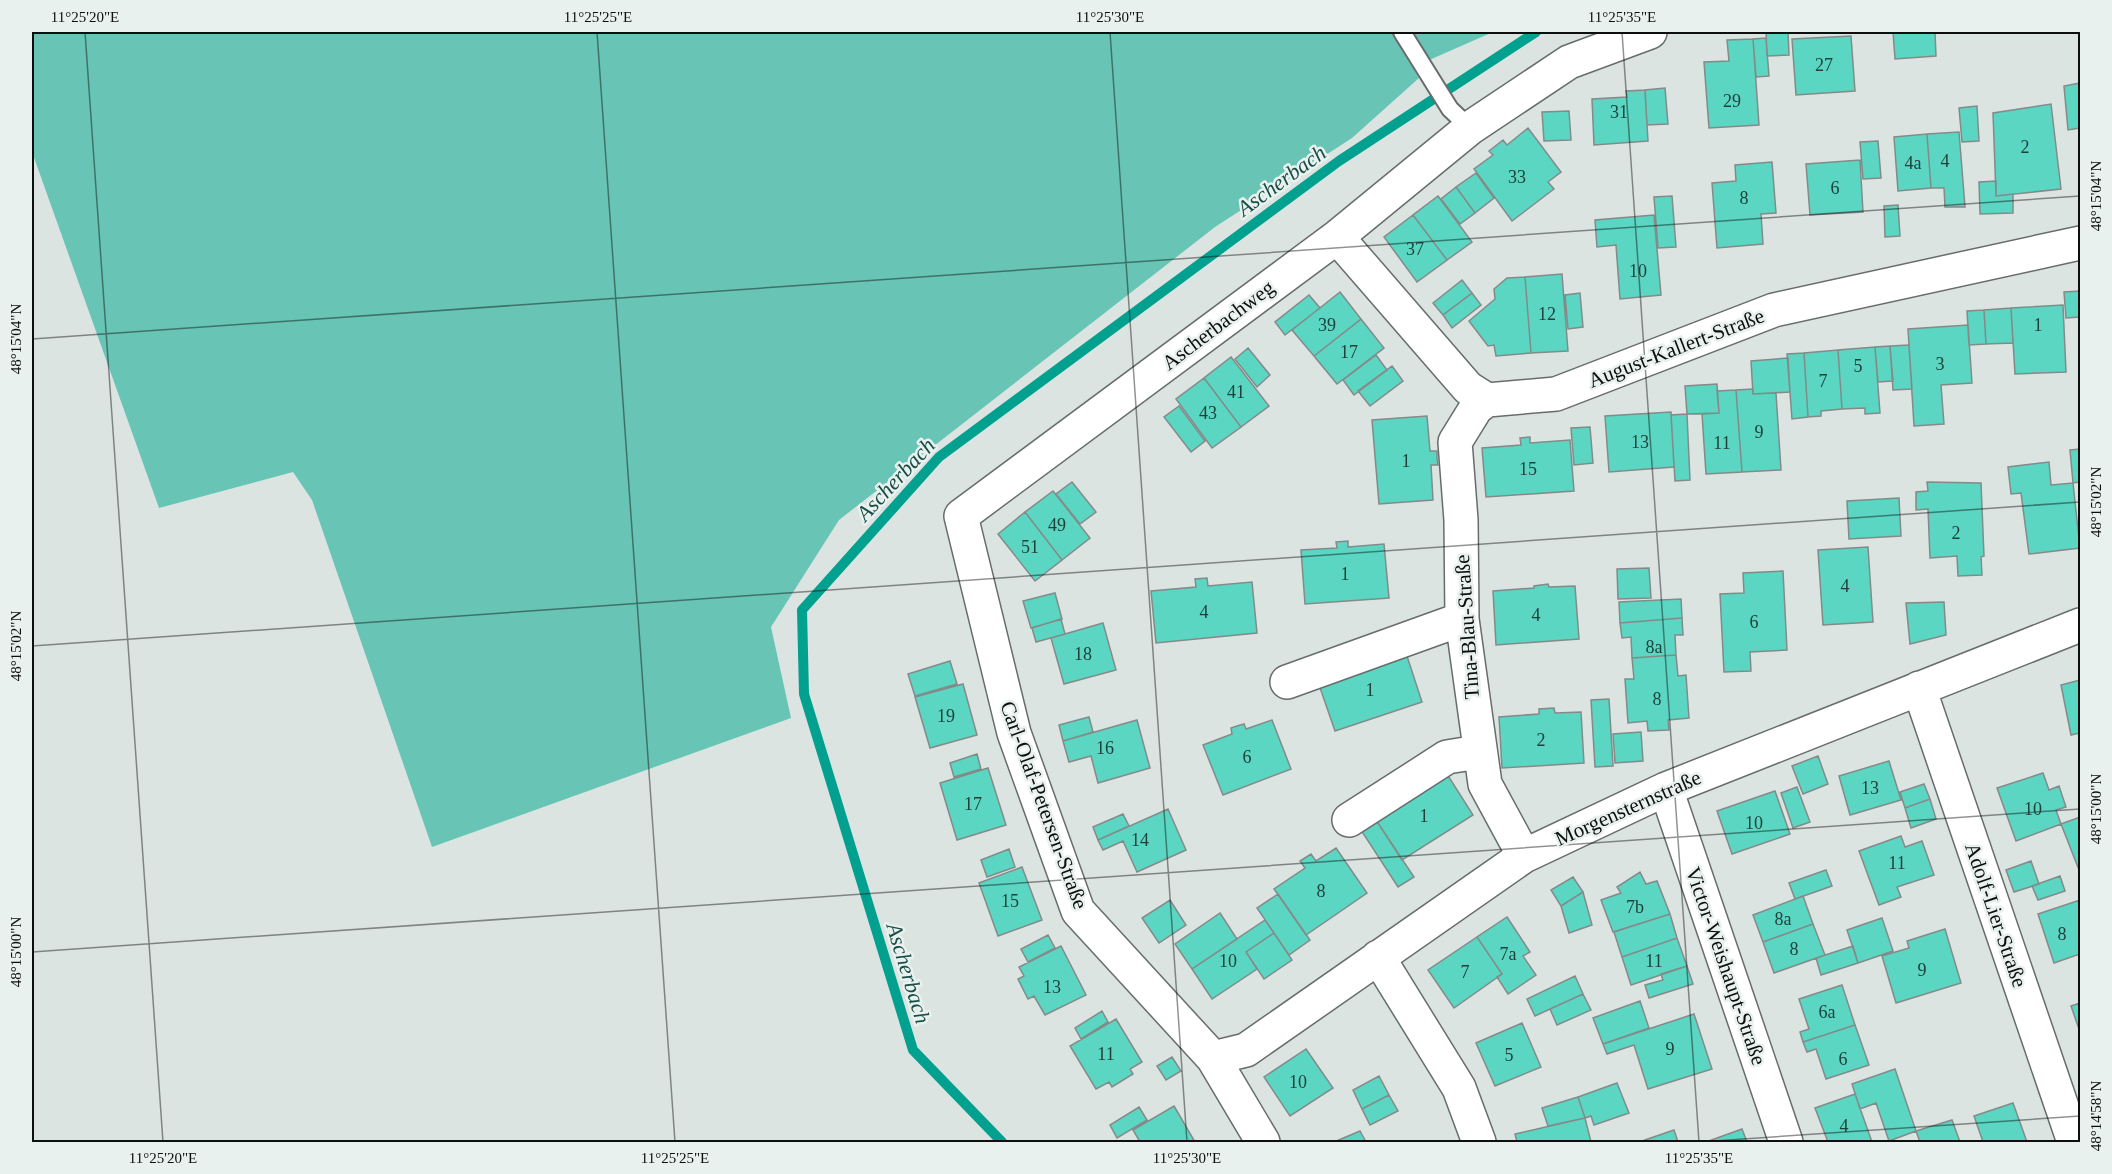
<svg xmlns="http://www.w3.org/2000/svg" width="2112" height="1174" viewBox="0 0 2112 1174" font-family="'Times New Roman',serif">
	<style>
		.green { fill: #68c4b5 }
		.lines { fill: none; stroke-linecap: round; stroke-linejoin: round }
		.stream { stroke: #01a08f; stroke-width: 10 }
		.building { fill: #5ad6c3; stroke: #838b89; stroke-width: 1.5 }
		.lane-casing { stroke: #666d6b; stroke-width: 20 }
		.street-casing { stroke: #666d6b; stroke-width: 36 }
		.lane { stroke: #fff; stroke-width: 16 }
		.street { stroke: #fff; stroke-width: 33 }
		.ticks { fill: none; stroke: #0c0f0e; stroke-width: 1.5; stroke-opacity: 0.45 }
		.labels { text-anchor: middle; stroke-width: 5; stroke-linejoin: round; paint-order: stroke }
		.number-label { font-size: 18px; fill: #20413b }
		.street-label { font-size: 21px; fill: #0c0f0e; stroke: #e9f1ef }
		.water-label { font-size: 22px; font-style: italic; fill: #174d45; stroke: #e9f1ef }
		.neatline { fill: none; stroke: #0c0f0e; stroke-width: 2 }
		.ticks-label { font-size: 15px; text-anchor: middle; fill: #0c0f0e }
	</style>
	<rect width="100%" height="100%" fill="#dce4e2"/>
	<!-- green -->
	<path class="green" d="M32 32H1392L1419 78 1352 138 1215 227 839 520 771 627 791 718 432 847 312 500 293 472 159 508 32 152Z
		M1411 32H1493L1427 61Z"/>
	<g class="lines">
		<!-- stream -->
		<path class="stream" d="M1002 1142 913 1050 804 694 802 610 939 457 1339 161 1536 32"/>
	</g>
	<!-- building -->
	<path class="building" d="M1766 32H1788L1789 55 1767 56Z
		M1893 32H1935L1936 56 1895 59Z
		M1851 36 1855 91 1796 95 1792 39Z
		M1766 38 1769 76 1756 77 1753 39Z
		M1753 39 1759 125 1709 128 1704 62 1729 61 1727 40Z
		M2080 83V128L2068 130 2064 86Z
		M1665 88 1668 124 1647 125 1645 90Z
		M1645 90 1648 141 1594 145 1592 99 1627 97 1626 91Z
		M2051 104 2061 189 1996 196 1993 113Z
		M1977 106 1979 141 1962 142 1959 108Z
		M1569 111 1571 140 1544 141 1542 112Z
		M1528 128 1561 172 1548 182 1554 189 1512 221 1474 169 1493 155 1489 151 1503 140 1507 145Z
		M1959 132 1965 207H1945L1944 188H1931L1927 134Z
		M1927 134 1931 188 1898 191 1894 137Z
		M1878 141 1881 178 1863 179 1860 142Z
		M1860 160 1863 212 1810 215 1806 164Z
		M1772 162 1776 213 1761 214 1763 244 1717 248 1712 183 1736 181 1735 165Z
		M1476 173 1494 198 1475 213 1456 187Z
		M1996 181V196L2013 194V213L1980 214 1979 182Z
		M1456 187 1475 213 1460 224 1441 199Z
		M1438 196 1472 242 1447 260 1413 215Z
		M1672 196 1676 247 1658 248 1654 197Z
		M1898 205 1900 236 1885 237 1884 206Z
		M1413 215 1447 260 1417 282 1384 237Z
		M1654 215 1661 295 1620 299 1616 245 1597 247 1595 220Z
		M1562 274 1568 351 1531 353 1525 277Z
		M1525 277 1531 353 1496 356 1494 345 1488 346 1469 321 1495 299 1494 289 1507 278Z
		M1462 280 1472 293 1443 315 1433 303Z
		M2080 291V317L2066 318 2064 292Z
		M1340 292 1361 319 1314 356 1292 330Z
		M1472 293 1481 305 1452 328 1443 315Z
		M1580 293 1583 327 1568 329 1565 295Z
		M1309 295 1320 308 1285 335 1275 322Z
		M2063 305 2066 372 2015 374 2011 308Z
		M2011 308 2013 343 1986 344 1984 310Z
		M1984 310 1986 344 1969 345 1967 311Z
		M1361 319 1384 348 1337 384 1314 356Z
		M1968 325 1972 383 1941 385 1944 424 1914 426 1908 329Z
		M1909 345 1912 389 1893 390 1890 346Z
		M1890 346 1893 381 1878 382 1875 347Z
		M1875 347 1880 413 1865 414V408L1842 409 1838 350Z
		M1248 348 1270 375 1257 387 1235 359Z
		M1838 350 1842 409 1821 411V416L1808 417 1804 353Z
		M1804 353 1808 417 1792 419 1787 354Z
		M1376 355 1387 370 1354 395 1343 380Z
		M1231 357 1269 406 1241 427 1204 378Z
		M1788 358 1790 392 1753 394 1751 361Z
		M1392 366 1403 381 1370 406 1358 391Z
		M1204 378 1241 427 1212 448 1176 399Z
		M1717 384 1719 413 1687 414 1685 386Z
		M1753 389V394L1776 393 1781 470 1742 472 1736 390Z
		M1736 390 1742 472 1706 474 1702 414 1719 413 1717 391Z
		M1179 406 1205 441 1191 452 1164 417Z
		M1671 412 1674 467 1609 472 1605 416Z
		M1687 414 1690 480 1675 481 1671 415Z
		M1427 416 1430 451H1437V458L1438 465H1431L1433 500 1379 504 1372 420Z
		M1590 427 1593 463 1574 465 1571 428Z
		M1530 437V443L1570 440 1574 491 1486 497 1482 448 1521 445 1520 438Z
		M2080 449V482L2073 483 2070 450Z
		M2049 462 2051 485 2073 483 2080 548 2029 554 2021 493 2011 494 2008 467Z
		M1072 482 1096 512 1080 524 1056 494Z
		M1927 482 1981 483 1984 556 1981 557 1982 575 1958 576 1957 556 1930 558 1928 509 1916 510V492L1928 491Z
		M1053 491 1090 538 1062 560 1025 512Z
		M1899 498 1901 536 1849 539 1847 501Z
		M1025 512 1062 560 1035 581 998 534Z
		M1348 541V547L1384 544 1389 598 1305 604 1301 550 1337 548 1336 542Z
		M1868 547 1873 622 1823 625 1818 550Z
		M1649 568 1651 598 1618 599 1617 569Z
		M1783 571 1787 650 1750 652 1751 671 1724 672 1720 594 1744 593 1743 573Z
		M1207 578 1208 586 1252 582 1257 633 1156 643 1151 591 1196 587 1195 579Z
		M1548 584 1549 587 1575 586 1579 639 1496 645 1493 591 1534 588V586Z
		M1055 593 1062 619 1031 628 1023 601Z
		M1681 599 1682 618 1620 623 1619 602Z
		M1944 602 1946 635 1910 644 1906 603Z
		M1682 618 1683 635H1675L1676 655 1632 658 1631 637 1622 638 1620 623Z
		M1061 619 1065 634 1036 642 1032 628Z
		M1103 623 1116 670 1064 684 1051 638Z
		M1405 650 1422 702 1335 731 1317 679Z
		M1676 655 1678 676 1686 675 1689 718 1668 720 1669 730 1648 731 1647 721 1628 723 1625 679H1634L1632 658Z
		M950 661 957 684 915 696 908 674Z
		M2080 680V733L2071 735 2061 685Z
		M963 684 977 735 930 748 915 697Z
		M1609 699 1613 766 1595 767 1591 700Z
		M1554 708 1555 713 1581 712 1584 763 1502 768 1499 717 1539 714V709Z
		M1089 717 1093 732 1063 741 1059 725Z
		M1137 720 1150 768 1098 783 1091 756 1069 762 1063 741Z
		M1272 720 1291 769 1223 795 1203 745 1232 734 1231 728 1237 726 1244 724 1246 729Z
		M1641 732 1643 761 1615 763 1613 734Z
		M977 754 981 769 954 777 950 763Z
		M1818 756 1828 784 1803 794 1792 766Z
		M1889 761 1901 800 1850 815 1839 776Z
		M988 768 1006 825 957 840 940 783Z
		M1445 771 1473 815 1402 860 1374 817Z
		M2043 773 2049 790 2059 786 2066 807 2056 810 2061 824 2016 841 1997 788Z
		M1924 784 1930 799 1905 808 1900 792Z
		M1797 787 1810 822 1793 828 1781 793Z
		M1775 791 1790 834 1732 854 1717 811Z
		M1930 799 1936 819 1911 828 1905 808Z
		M1168 809 1186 850 1137 872 1123 841 1103 850 1098 840Z
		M1123 814 1129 826 1098 840 1093 827Z
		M1374 817 1414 877 1398 887 1359 827Z
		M2080 817V869L2079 870 2061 824Z
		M1901 836 1905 847 1922 841 1934 875 1897 887 1901 897 1879 905 1859 851Z
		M1336 848 1367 893 1306 935 1274 889 1305 868 1300 861 1311 854 1316 861Z
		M1009 849 1015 867 987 877 981 860Z
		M2031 861 2039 884 2014 892 2006 870Z
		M1022 867 1042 920 998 936 979 883Z
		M1826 870 1832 886 1795 899 1789 883Z
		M1640 872 1646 884 1657 881 1670 914 1613 932 1601 900 1621 893 1617 887Z
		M2060 876 2065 891 2038 900 2032 886Z
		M1573 877 1583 892 1561 906 1551 890Z
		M1583 892 1592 925 1569 933 1561 906Z
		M1278 894 1310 940 1289 955 1257 908Z
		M1803 896 1813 924 1763 942 1753 915Z
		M1170 900 1186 925 1159 943 1142 918Z
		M2080 900V954L2054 963 2038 914Z
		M1220 913 1237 939 1192 969 1175 944Z
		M1670 914 1677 938 1622 957 1614 932Z
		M1507 917 1530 952 1523 956 1536 975 1508 994 1497 977 1502 974 1477 937Z
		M1882 918 1893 951 1858 963 1847 930Z
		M1265 920 1274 933 1246 952 1257 969 1212 999 1192 969Z
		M1813 924 1825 955 1774 973 1763 942Z
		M1945 929 1961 983 1896 1003 1882 956 1909 948 1907 941Z
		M1274 933 1292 960 1264 979 1246 952Z
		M1048 935 1055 948 1028 962 1021 949Z
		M1477 937 1502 974 1454 1008 1428 970Z
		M1677 938 1687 966 1631 985 1622 957Z
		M1061 946 1086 995 1045 1015 1034 996 1028 999 1018 979 1024 976 1019 967Z
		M1853 946 1858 963 1821 975 1816 958Z
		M1687 966 1693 984 1649 998 1645 985 1663 980 1661 974Z
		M1575 976 1583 994 1535 1016 1527 999Z
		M1842 985 1855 1025 1803 1042 1800 1032 1809 1029 1799 999Z
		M1583 994 1591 1010 1557 1025 1550 1009Z
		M1640 1001 1649 1028 1603 1044 1593 1018Z
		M2080 1003V1032L2071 1006Z
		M1102 1011 1108 1022 1081 1039 1075 1028Z
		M1694 1014 1712 1069 1648 1089 1634 1045 1607 1054 1603 1044Z
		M1116 1019 1142 1062 1130 1069 1133 1074 1112 1087 1109 1082 1096 1089 1070 1046Z
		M1522 1023 1541 1067 1495 1086 1476 1043Z
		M1855 1025 1869 1065 1826 1079 1816 1049 1807 1052 1803 1042Z
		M1306 1049 1333 1088 1290 1116 1264 1077Z
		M1172 1057 1181 1071 1166 1080 1157 1066Z
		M1895 1069 1916 1131 1889 1141 1876 1103 1860 1109 1852 1084Z
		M1379 1076 1389 1095 1362 1109 1353 1090Z
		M1617 1083 1629 1113 1594 1125 1591 1116 1585 1118 1578 1097Z
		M1855 1094 1872 1142H1828L1815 1108Z
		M1389 1095 1398 1111 1370 1125 1362 1109Z
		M1578 1097 1585 1118 1548 1126 1542 1108Z
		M2013 1103 2027 1142H1983L1974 1116Z
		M1174 1106 1195 1142H1140L1133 1130Z
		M1139 1107 1147 1120 1117 1138 1110 1125Z
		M1585 1118 1591 1142H1517L1515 1134Z
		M1952 1120 1960 1142H1920L1916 1131Z
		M1742 1129 1747 1142H1706Z
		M1674 1130 1678 1142H1639Z
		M1360 1131 1366 1142H1334Z"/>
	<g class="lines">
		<defs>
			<path id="lane" d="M1402 32 1450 109 1470 128"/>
			<path id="street" d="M1337 237 1468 388 1487 400 1556 394 1774 310 2080 243
				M1487 400 1476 408 1455 442 1461 520 1462 619 1485 784 1524 856
				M1287 682 1462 619
				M1919 688 2074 1142
				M1666 789 1786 1142
				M1349 820 1447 757 1478 752
				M1378 957 1459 1088 1479 1142
				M1213 1058 1246 1050 1524 856 1666 789 2080 625
				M1263 1142 1213 1058 1078 911 1014 733 961 516 1337 237 1470 128 1569 62 1650 32"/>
		</defs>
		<!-- lane casing -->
		<use href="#lane" class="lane-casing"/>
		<!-- street casing -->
		<use href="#street" class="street-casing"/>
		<!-- lane -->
		<use href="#lane" class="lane"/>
		<!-- street -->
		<use href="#street" class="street"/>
	</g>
	<!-- ticks -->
	<path class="ticks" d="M32 32H41M85 32 163 1142M597 32 675 1142M1110 32 1187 1142M1622 32 1699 1142M32 339 2080 196M32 646 2080 502M32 952 2080 809M1699 1142 2080 1116"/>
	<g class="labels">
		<!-- number labels -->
		<g class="number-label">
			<text x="1824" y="71">27</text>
			<text x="1732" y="107">29</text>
			<text x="1619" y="118">31</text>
			<text x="2025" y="153">2</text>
			<text x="1945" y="167">4</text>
			<text x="1913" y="169">4a</text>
			<text x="1517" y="183">33</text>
			<text x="1835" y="194">6</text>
			<text x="1744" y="204">8</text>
			<text x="1415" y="255">37</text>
			<text x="1638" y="277">10</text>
			<text x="1547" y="320">12</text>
			<text x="1327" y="331">39</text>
			<text x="2038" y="331">1</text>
			<text x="1349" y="358">17</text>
			<text x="1940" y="370">3</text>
			<text x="1858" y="372">5</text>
			<text x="1823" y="387">7</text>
			<text x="1236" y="398">41</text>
			<text x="1208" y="419">43</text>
			<text x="1759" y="438">9</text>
			<text x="1640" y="448">13</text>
			<text x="1722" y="449">11</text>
			<text x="1406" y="467">1</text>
			<text x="1528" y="475">15</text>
			<text x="1057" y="531">49</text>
			<text x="1956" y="539">2</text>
			<text x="1030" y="553">51</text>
			<text x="1345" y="580">1</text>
			<text x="1845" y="592">4</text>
			<text x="1204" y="618">4</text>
			<text x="1536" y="621">4</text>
			<text x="1754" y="628">6</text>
			<text x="1654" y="653">8a</text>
			<text x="1083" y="660">18</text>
			<text x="1370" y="696">1</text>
			<text x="1657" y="705">8</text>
			<text x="946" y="722">19</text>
			<text x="1541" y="746">2</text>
			<text x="1105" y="754">16</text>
			<text x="1247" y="763">6</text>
			<text x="1870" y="794">13</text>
			<text x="973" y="810">17</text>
			<text x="2033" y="815">10</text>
			<text x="1424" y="822">1</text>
			<text x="1754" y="829">10</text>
			<text x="1140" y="846">14</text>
			<text x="1897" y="869">11</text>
			<text x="1321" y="897">8</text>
			<text x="1010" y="907">15</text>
			<text x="1635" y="913">7b</text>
			<text x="1783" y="925">8a</text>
			<text x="2062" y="940">8</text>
			<text x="1794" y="955">8</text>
			<text x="1508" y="960">7a</text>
			<text x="1228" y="967">10</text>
			<text x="1654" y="967">11</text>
			<text x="1922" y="976">9</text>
			<text x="1465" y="978">7</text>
			<text x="1052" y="993">13</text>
			<text x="1827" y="1018">6a</text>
			<text x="1670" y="1055">9</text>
			<text x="1106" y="1060">11</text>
			<text x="1509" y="1061">5</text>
			<text x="1843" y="1065">6</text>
			<text x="1298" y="1088">10</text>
			<text x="1844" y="1132">4</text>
		</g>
		<!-- street labels -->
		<g class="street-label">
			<text transform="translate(1218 325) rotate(-37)" y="7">Ascherbachweg</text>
			<text transform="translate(1676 348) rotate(-21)" y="7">August-Kallert-Straße</text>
			<text transform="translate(1467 627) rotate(-94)" y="7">Tina-Blau-Straße</text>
			<text transform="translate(1044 805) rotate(70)" y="7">Carl-Olaf-Petersen-Straße</text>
			<text transform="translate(1628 808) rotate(-24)" y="7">Morgensternstraße</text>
			<text transform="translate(1996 915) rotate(71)" y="7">Adolf-Lier-Straße</text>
			<text transform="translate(1726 966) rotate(71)" y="7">Victor-Weishaupt-Straße</text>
		</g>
		<!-- water labels -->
		<g class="water-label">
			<text transform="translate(1281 180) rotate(-36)" y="8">Ascherbach</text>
			<text transform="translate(895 479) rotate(-47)" y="8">Ascherbach</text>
			<text transform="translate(909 973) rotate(73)" y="8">Ascherbach</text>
		</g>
	</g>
	<!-- border -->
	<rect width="2112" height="1174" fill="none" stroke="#e9f1ef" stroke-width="66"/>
	<rect x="33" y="33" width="2046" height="1108" class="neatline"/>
	<g class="ticks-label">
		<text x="85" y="22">11°25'20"E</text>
		<text x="598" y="22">11°25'25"E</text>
		<text x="1110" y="22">11°25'30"E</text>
		<text x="1622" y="22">11°25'35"E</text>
		<text transform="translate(2096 196) rotate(-90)" y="5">48°15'04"N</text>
		<text transform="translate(16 339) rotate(-90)" y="5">48°15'04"N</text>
		<text transform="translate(2096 502) rotate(-90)" y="5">48°15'02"N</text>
		<text transform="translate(16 646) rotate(-90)" y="5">48°15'02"N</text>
		<text transform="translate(2096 809) rotate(-90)" y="5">48°15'00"N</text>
		<text transform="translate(16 952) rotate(-90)" y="5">48°15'00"N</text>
		<text transform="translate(2096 1116) rotate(-90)" y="5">48°14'58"N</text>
		<text x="163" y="1163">11°25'20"E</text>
		<text x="675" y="1163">11°25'25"E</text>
		<text x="1187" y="1163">11°25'30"E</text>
		<text x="1699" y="1163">11°25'35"E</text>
	</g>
</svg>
